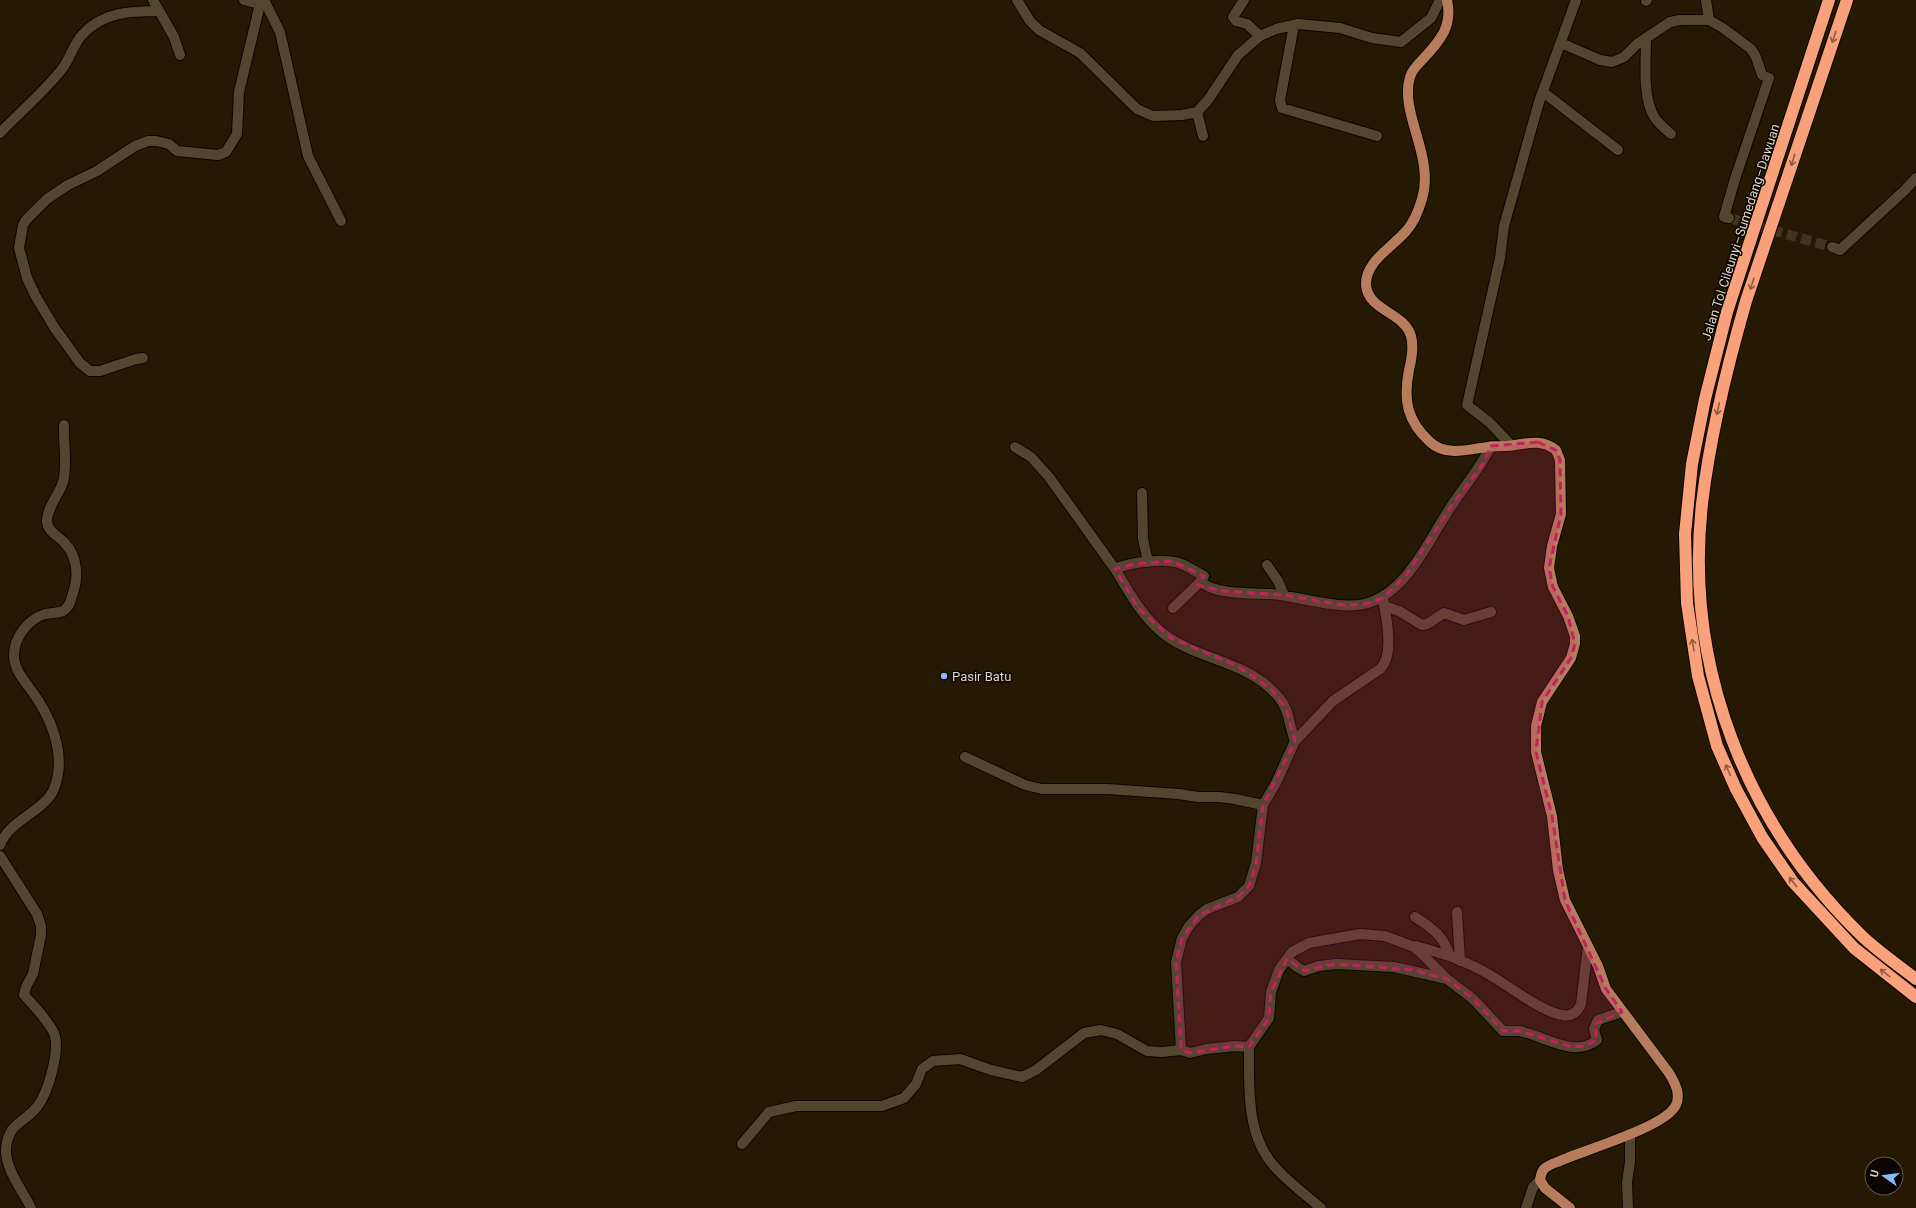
<svg xmlns="http://www.w3.org/2000/svg" width="1916" height="1208" viewBox="0 0 1916 1208" font-family="Roboto,sans-serif">
	<style>
		.lines { fill: none; stroke-linecap: round; stroke-linejoin: round }
		.minor-tunnel { stroke: #413521; stroke-width: 10; stroke-dasharray: 10 5; stroke-linecap: butt }
		.minor-casing { stroke: #0e0400; stroke-width: 12 }
		.major-casing { stroke: #0e0400; stroke-width: 12 }
		.highway-casing { stroke: #0e0400; stroke-width: 14 }
		.minor { stroke: #54452e; stroke-width: 10 }
		.major { stroke: #b77c5c; stroke-width: 10 }
		.highway { stroke: #f9a17a; stroke-width: 12 }
		.oneway { stroke: #8d5b44 }
		.marked { fill: #c32160; fill-opacity: 0.2; stroke: #c32160; stroke-width: 3; stroke-dasharray: 8 5; stroke-linejoin: round }
		.poi-dot { fill: #86bbfb; stroke: #0a0501; stroke-width: 1.5 }
		.labels { text-anchor: middle; stroke-width: 3; stroke-linejoin: round; paint-order: stroke }
		.street-label { font-size: 13px; fill: #ded5c8; stroke: #0a0501 }
		.poi-label { font-size: 13px; fill: #ded5c8; stroke: #0a0501; text-anchor: start }
	</style>
	<rect width="100%" height="100%" fill="#251903"/>
	<g class="lines">
		<!-- minor-tunnel -->
		<path class="minor-tunnel" d="M1729 218 1832 247"/>
		<defs>
			<path id="minor" d="M153 0 174 37 180 55
				M244 0 260 4 265 2
				M1017 0 1030 21 1039 30 1080 53 1137 109 1153 116 1182 115 1197 112 1208 100 1238 55 1260 36 1276 29 1298 24 1340 28 1372 38 1401 42 1431 18 1440 0
				M1244 0 1233 17 1236 21 1247 24 1260 36
				M1706 0 1709 20
				M1646 1 1647 0
				M265 2 280 32 308 156 341 221
				M1294 25 1280 100 1282 108 1377 136
				M1646 38C1646 61 1642 99 1655 118 1659 124 1665 129 1671 134
				M1561 43 1600 60 1612 62 1624 57 1637 44 1670 22 1680 20H1709L1723 28 1751 49 1756 57 1762 75 1769 78 1735 179 1724 217 1729 218
				M1543 92 1618 150
				M1197 112 1203 136
				M0 133C20 112 44 92 62 69 70 59 73 45 82 35 102 12 131 11 159 11
				M1832 247 1840 250 1905 190 1916 178
				M143 358 136 359 100 371H90L80 363 54 327 35 295 27 278 19 248 23 225 26 220 47 199 68 185 97 171 135 146 148 141H156L169 144 177 151 218 155 226 152 237 134 239 92 260 4
				M1511 445 1489 422 1467 405 1500 258 1504 226 1539 102 1576 0
				M1015 447 1031 457 1049 477 1115 569C1131 562 1163 558 1179 563 1188 566 1196 572 1204 576L1201 581C1212 595 1253 593 1271 594 1298 596 1339 610 1364 604 1408 594 1430 536 1454 502 1467 483 1481 467 1491 446
				M1142 493 1143 539 1148 562
				M1267 565 1278 581 1284 595
				M1115 569C1129 592 1142 617 1164 634 1199 661 1251 661 1280 699 1290 711 1289 727 1295 741
				M1384 606 1399 611 1422 625 1427 624 1444 613 1464 620 1491 612
				M1173 608 1201 581
				M965 757 1025 785 1042 789H1107L1179 794 1198 797H1219L1235 799 1263 805
				M0 845C10 819 44 812 54 789 66 759 54 725 38 700 29 685 14 673 14 655 14 638 28 619 45 614 51 613 58 613 63 611 68 608 71 601 72 596 79 577 78 557 64 542 58 536 47 531 47 521 47 507 59 495 63 482 68 463 63 444 64 425
				M0 856 37 914 41 926V935L33 974 26 987 24 995C34 1006 46 1018 53 1031 62 1047 48 1093 37 1107 23 1124 8 1123 6 1149 5 1169 23 1191 31 1208
				M1457 912 1460 961
				M1415 917C1433 929 1442 934 1450 956
				M1416 946C1441 953 1467 961 1490 975 1509 986 1542 1012 1562 1015 1572 1017 1578 1012 1581 1004L1588 946
				M1287 959 1297 967 1304 971 1319 966 1336 964 1394 967 1447 979
				M1249 1047 1269 1018 1271 992 1279 970 1292 952 1309 943 1360 934 1385 936 1414 947 1421 953 1447 979 1473 999 1503 1031C1509 1031 1514 1031 1519 1031 1543 1035 1574 1059 1597 1040L1594 1029 1598 1020 1622 1012
				M742 1144 769 1112 796 1106H882L904 1098 916 1084 922 1069 933 1061 960 1059 991 1070 1022 1077 1036 1070 1084 1033 1101 1030 1117 1034 1147 1051 1162 1052 1181 1050
				M1321 1208C1306 1195 1288 1182 1275 1167 1246 1136 1249 1087 1249 1047L1235 1046 1207 1049 1190 1053 1181 1050 1176 962 1182 938 1189 926 1199 915 1207 909 1238 897 1249 886 1256 863 1263 805 1276 783 1295 741 1333 701 1380 669C1395 655 1386 617 1383 598
				M1526 1208 1533 1187 1540 1180
				M1628 1208 1627 1182 1630 1162V1134"/>
			<path id="major" d="M1447 0C1453 26 1440 41 1423 59 1418 64 1412 70 1410 77 1399 113 1435 156 1422 199 1419 209 1414 222 1407 230 1393 247 1365 261 1366 285 1368 311 1404 312 1411 336 1414 347 1412 358 1409 370 1403 400 1407 421 1430 442 1446 457 1469 449 1488 447 1495 446 1501 446 1507 446 1526 444 1540 438 1556 450L1560 460 1561 514 1552 546 1549 568 1553 587 1568 616 1575 636V644L1571 658 1542 702 1536 726V752L1552 816 1558 870 1565 900 1598 966 1606 989 1669 1073C1675 1083 1681 1094 1676 1105 1666 1127 1584 1150 1560 1161 1555 1163 1548 1165 1544 1169 1541 1172 1541 1176 1540 1180L1545 1188 1570 1208"/>
			<path id="highway" d="M1829 0 1727 312 1705 399 1692 464 1685 534 1687 603 1698 676 1717 746 1736 789 1762 837 1793 882 1854 948 1916 997
				M1847 0 1746 301C1727 367 1710 435 1702 504 1684 667 1746 824 1863 937 1879 952 1898 965 1916 979"/>
		</defs>
		<!-- minor casing -->
		<use href="#minor" class="minor-casing"/>
		<!-- major casing -->
		<use href="#major" class="major-casing"/>
		<!-- highway casing -->
		<use href="#highway" class="highway-casing"/>
		<!-- minor -->
		<use href="#minor" class="minor"/>
		<!-- major -->
		<use href="#major" class="major"/>
		<!-- highway -->
		<use href="#highway" class="highway"/>
	</g>
	<!-- one-way arrows -->
	<defs><path id="oneway-shaft" d="M-6 0H5M1.5-3L5.5 0L1.5 3" fill="none" stroke-width="1.6" stroke-linecap="round" stroke-linejoin="round"/></defs>
	<g class="oneway">
		<use href="#oneway-shaft" transform="translate(1834 37) rotate(108)"/>
		<use href="#oneway-shaft" transform="translate(1793 160) rotate(108)"/>
		<use href="#oneway-shaft" transform="translate(1752 284) rotate(108)"/>
		<use href="#oneway-shaft" transform="translate(1718 409) rotate(102)"/>
		<use href="#oneway-shaft" transform="translate(1693 645) rotate(-99)"/>
		<use href="#oneway-shaft" transform="translate(1728 770) rotate(-114)"/>
		<use href="#oneway-shaft" transform="translate(1793 882) rotate(-128)"/>
		<use href="#oneway-shaft" transform="translate(1885 973) rotate(-142)"/>
	</g>
	<!-- marked area -->
	<path class="marked" d="M1538 442 1556 450 1560 460 1561 514 1549 568 1553 587 1568 616 1575 644 1571 658 1542 702 1536 752 1552 816 1565 900 1606 989 1622 1012 1595 1024 1597 1040 1585 1046 1572 1047 1519 1031H1503L1473 999 1447 979 1412 970 1336 964 1304 971 1287 959 1271 992 1269 1018 1249 1047 1235 1046 1190 1053 1181 1050 1176 962 1182 938 1199 915 1238 897 1249 886 1256 863 1263 805 1295 741 1286 709 1272 690 1237 666 1171 638 1138 608 1115 569 1134 564 1172 561 1204 576 1198 585 1223 591 1284 595 1344 605 1365 604 1383 598 1406 575 1454 502 1483 464 1491 446Z"/>
	<!-- markers -->
	<circle class="poi-dot" cx="944" cy="676" r="4"/>
	<g class="labels">
		<!-- street labels -->
		<g class="street-label">
			<text transform="translate(1740 232) rotate(-72)" y="5">Jalan Tol Cileunyi–Sumedang–Dawuan</text>
		</g>
		<!-- poi labels -->
		<g class="poi-label">
			<text x="952" y="681">Pasir Batu</text>
		</g>
	</g>
	<!-- north arrow -->
	<g transform="translate(1884 1176) rotate(284)"><circle r="19" fill="#0a0501" stroke="#5f5851"/>
	<path d="M0-3L7 15L0 10L-7 15Z" fill="#86bbfb"/>
	<text y="-6" font-size="11" font-weight="bold" text-anchor="middle" fill="#ded5c8">U</text>
	</g>
</svg>
